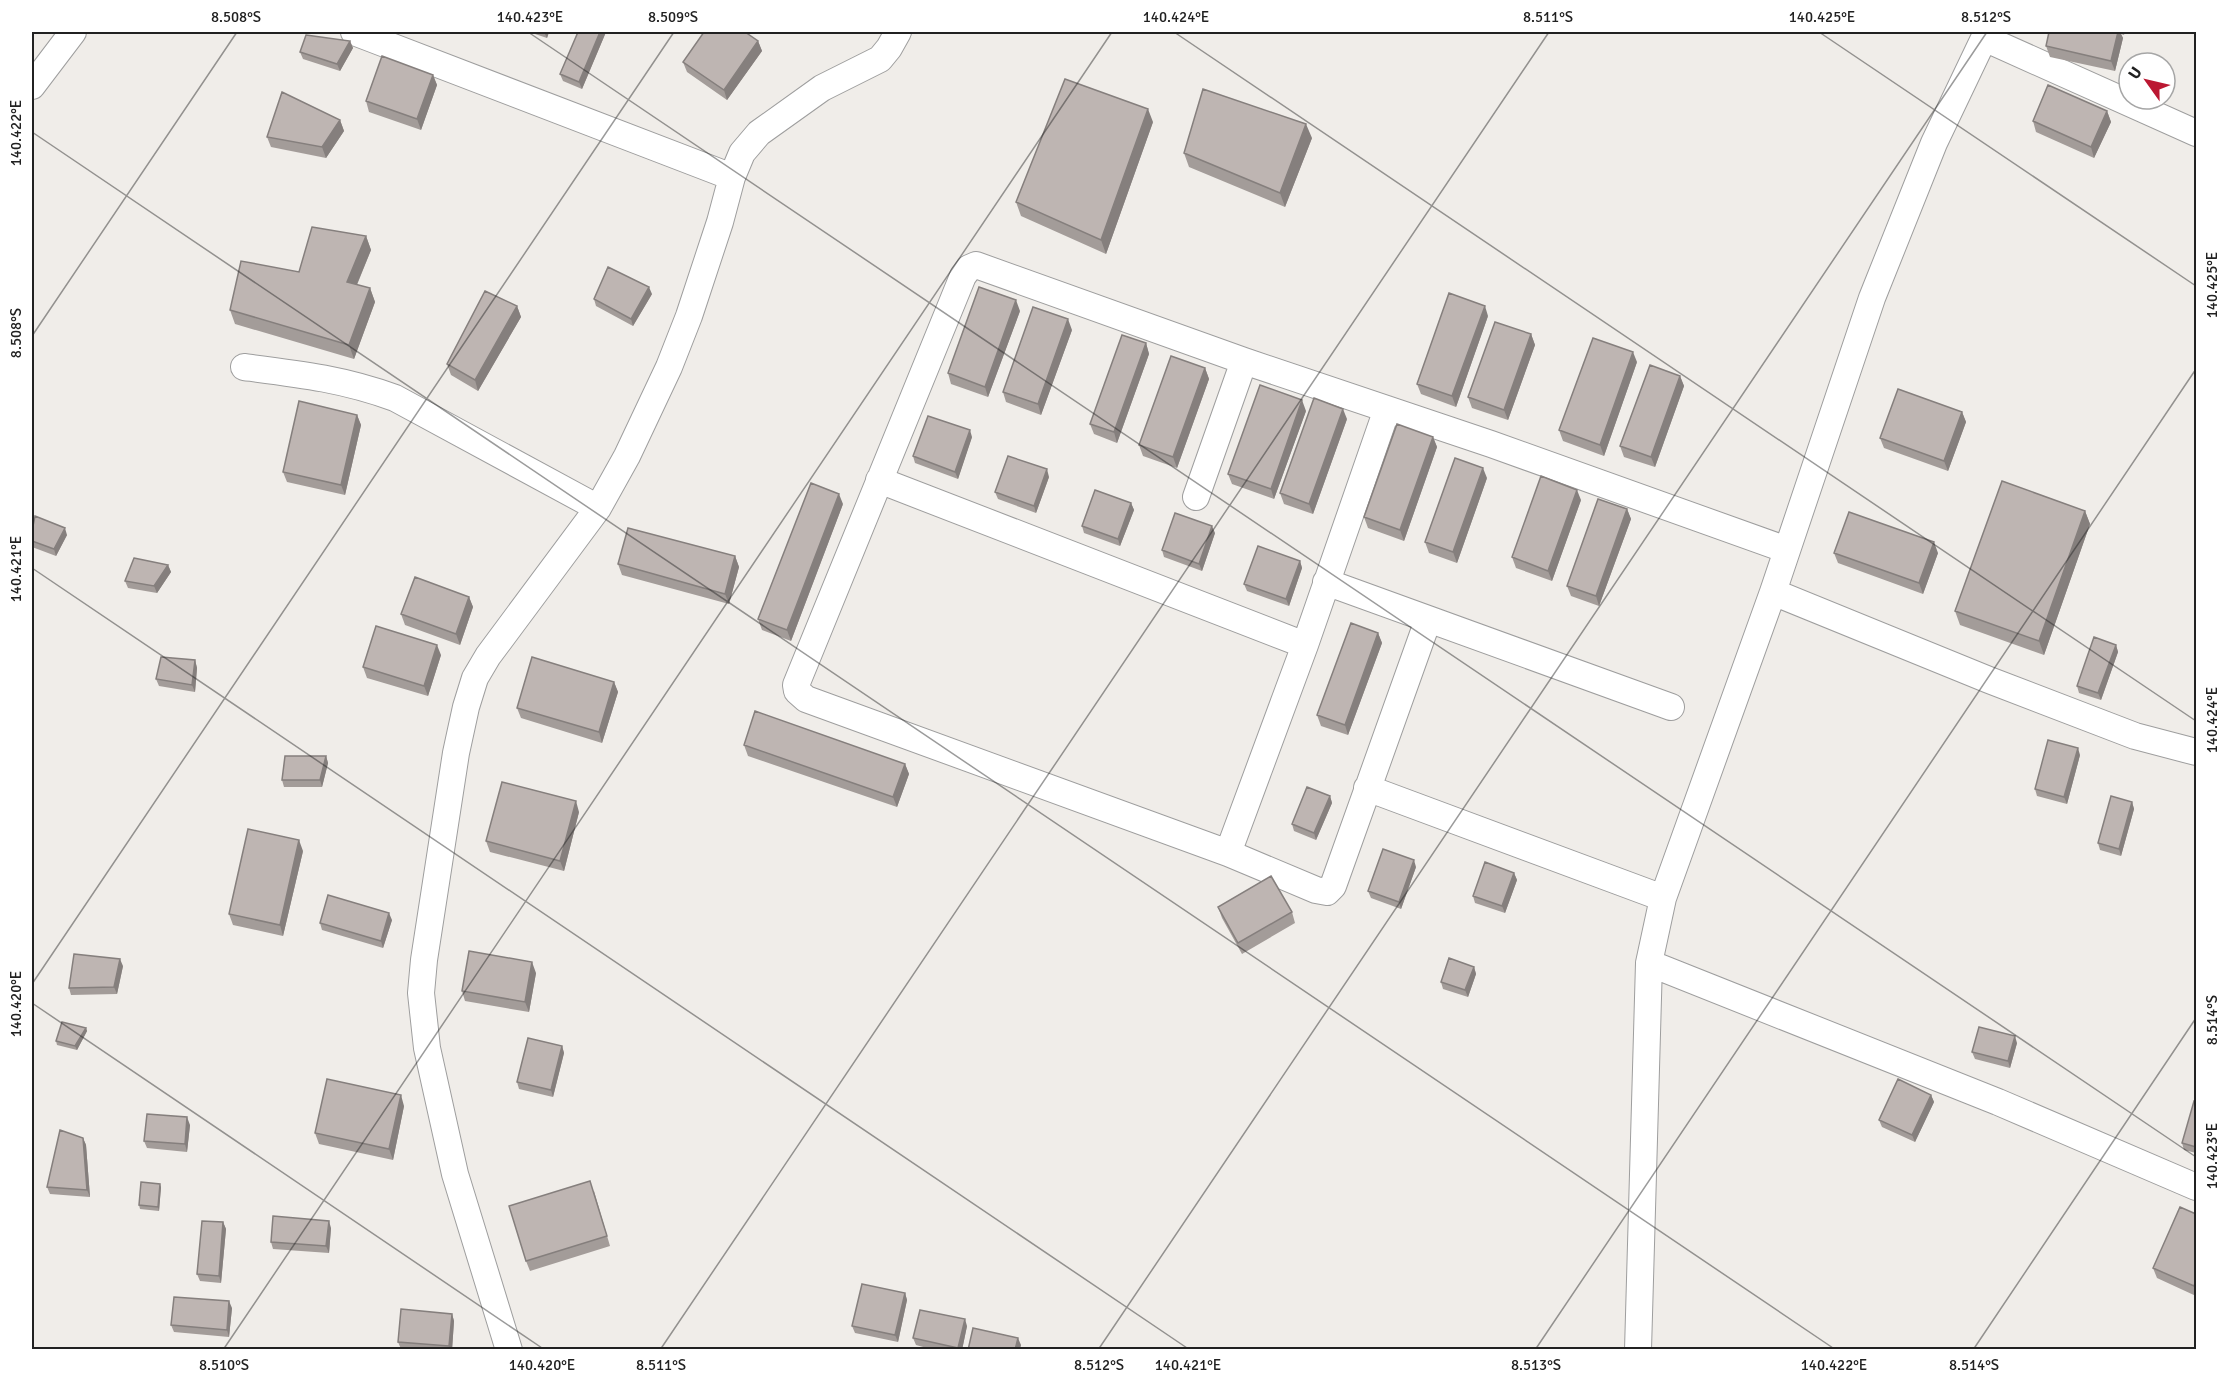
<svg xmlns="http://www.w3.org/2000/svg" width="2228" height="1381" viewBox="0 0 2228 1381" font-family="Signika,sans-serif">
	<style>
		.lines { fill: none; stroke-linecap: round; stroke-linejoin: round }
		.street-casing { stroke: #9e9e9e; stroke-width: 28 }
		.street { stroke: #fff; stroke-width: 26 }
		.wall { fill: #a39c99 }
		.shaded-wall { fill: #857f7d }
		.building { fill: #beb5b2; stroke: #857f7d; stroke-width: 1.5 }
		.ticks { fill: none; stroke: #212121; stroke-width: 1.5; stroke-opacity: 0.45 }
		.neatline { fill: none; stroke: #212121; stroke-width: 2 }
		.ticks-label { font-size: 15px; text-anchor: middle; fill: #212121 }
	</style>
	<rect width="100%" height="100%" fill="#f0ede9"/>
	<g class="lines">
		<defs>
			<path id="street" d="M354 32 732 177 720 222 689 316 669 367 627 456 598 508 488 656 475 678 466 707 456 753 424 960 421 993 427 1048 455 1174 509 1350
				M1984 38 2196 133
				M32 86 73 32
				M732 177 742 153 759 133 822 88 880 59 889 48 898 32
				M244 367C299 374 343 379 395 398L598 508
				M879 480 1305 645
				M1196 497 1244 361
				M1326 582 1671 707
				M1773 592 1989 680 2135 736 2196 752
				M1428 620 1333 886 1327 892 1316 890 1228 853 806 699 797 691 796 685 963 276 969 268 976 265 1244 361 1491 444 1787 550
				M1367 788 1663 898
				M1228 853 1305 645 1387 409
				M1649 963 1998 1102 2196 1187
				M1638 1350 1649 963 1663 898 1773 592 1872 298 1934 143 1987 32"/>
		</defs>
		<!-- street casing -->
		<use href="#street" class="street-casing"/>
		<!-- street -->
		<use href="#street" class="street"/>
	</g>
	<!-- wall -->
	<path class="wall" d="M529 32H549L547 38Z
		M578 32H606L582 89 563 81 560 74Z
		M2049 32H2125L2124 35 2121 34 2123 38 2115 71 2050 57 2046 46Z
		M350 41 353 48 340 71 303 59 300 52Z
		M758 41 762 51 727 100 687 72 683 62Z
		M433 75 437 85 421 130 369 112 366 101Z
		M2107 111 2111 122 2094 158 2036 132 2033 121Z
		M340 120 344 131 326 158 271 147 267 137Z
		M1153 122 1106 254 1021 216 1016 202Z
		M1312 138 1285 207 1189 167 1184 153Z
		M366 236 371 250 357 285 370 288 375 302 354 359 235 324 230 310Z
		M652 294 633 326 596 306 594 299Z
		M517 306 521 317 478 391 451 375 447 364Z
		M1020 311 988 397 951 384 948 373Z
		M1488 316 1456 407 1421 394 1417 384Z
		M1072 330 1041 415 1006 402 1003 392Z
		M1531 334 1535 345 1508 420 1472 408 1468 397Z
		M1146 343 1149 354 1117 443 1094 434 1090 424Z
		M1637 362 1604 456 1563 441 1559 430Z
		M1205 368 1209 379 1177 468 1143 456 1139 445Z
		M1680 376 1684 386 1655 467 1624 457 1620 446Z
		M1306 411 1274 499 1232 484 1228 474Z
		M1962 412 1966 422 1948 471 1884 448 1880 438Z
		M357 415 361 425 345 495 287 482 283 472Z
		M1347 419 1313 514 1284 504 1280 493Z
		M972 437 958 479 915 463 913 456Z
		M1433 437 1437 447 1404 541 1368 528 1364 517Z
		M1049 477 1036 513 998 499 995 492Z
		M1487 478 1457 563 1429 553 1425 542Z
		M1581 500 1552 581 1516 568 1512 557Z
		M1131 503 1134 510 1120 546 1084 533 1082 526Z
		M843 504 791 641 762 630 758 619Z
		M1627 509 1631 519 1599 606 1571 596 1567 586Z
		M2085 511 2090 524 2044 655 1960 625 1955 611Z
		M32 531 67 535 56 556 32 547Z
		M1215 533 1202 571 1164 557 1162 550Z
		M1834 553H1938L1923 594 1838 563Z
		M735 556 739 567 729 604 622 575 618 564Z
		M1300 561 1302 568 1289 606 1247 591 1244 584Z
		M168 565 171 572 157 593 128 588 125 581Z
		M469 597 473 607 460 645 405 625 401 614Z
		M1378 633 1382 643 1348 735 1321 726 1317 715Z
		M2116 645 2118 652 2101 700 2079 693 2077 686Z
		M441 655 428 696 367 678 363 667Z
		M195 660 197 668 195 692 159 686 156 679Z
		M614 682 618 692 602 743 521 718 517 708Z
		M744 745 905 764 909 774 897 807 748 756Z
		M2080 755 2067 804 2037 796 2035 789Z
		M326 756 328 763 322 787H284L282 780Z
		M1330 796 1332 803 1316 840 1294 831 1292 824Z
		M2132 802 2134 809 2121 856 2100 850 2098 843Z
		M579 812 564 871 490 852 486 841Z
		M303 851 283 936 233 925 229 914Z
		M1416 867 1401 909 1371 898 1368 891Z
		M1514 873 1517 880 1505 913 1475 903 1473 896Z
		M1218 907 1292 912 1295 923 1242 954 1222 918Z
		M392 920 383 948 322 930 320 923Z
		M123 966 117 994 71 995 69 988Z
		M1474 967 1476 974 1468 997 1443 989 1441 982Z
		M536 973 529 1012 465 1001 462 991Z
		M86 1028 87 1031 77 1050 57 1045 56 1041Z
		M2017 1043 2010 1068 1975 1059 1972 1052Z
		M562 1046 564 1053 553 1097 519 1089 517 1082Z
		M1931 1095 1934 1102 1915 1142 1882 1127 1879 1120Z
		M2196 1102V1153L2184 1150 2182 1143Z
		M404 1106 393 1160 319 1144 315 1133Z
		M190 1125 187 1152 147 1148 144 1141Z
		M83 1138 86 1145 90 1197 50 1194 47 1187Z
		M161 1187 159 1211 140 1209 139 1205Z
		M594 1191 610 1246 530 1271 526 1261Z
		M2196 1214V1296L2157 1278 2153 1268Z
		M223 1222 226 1229 221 1283 200 1281 197 1274Z
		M331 1228 329 1253 273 1249 271 1242Z
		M905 1293 907 1300 898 1342 855 1333 852 1326Z
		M232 1308 229 1337 174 1332 171 1325Z
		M452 1314 454 1321 452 1350 401 1349 398 1342Z
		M967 1326 962 1350H934L916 1345 913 1338Z"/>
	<!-- shaded-wall -->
	<path class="shaded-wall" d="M544 32H549L547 38Z
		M600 32H606L582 89 579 82Z
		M2118 32H2120L2123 38 2115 71 2111 61Z
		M350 41 353 48 340 71 337 64Z
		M758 41 762 51 727 100 724 90Z
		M433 75 437 85 421 130 417 119Z
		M1148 109 1153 122 1106 254 1101 240Z
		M2107 111 2111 122 2094 158 2091 147Z
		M340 120 344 131 326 158 322 147Z
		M1306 124 1312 138 1285 207 1280 193Z
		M366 236 371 250 352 296 347 282Z
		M649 287 652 294 633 326 631 319Z
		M370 288 375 302 354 359 349 345Z
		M1016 300 1020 311 988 397 985 387Z
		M517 306 521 317 478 391 475 380Z
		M1485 306 1488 316 1456 407 1452 396Z
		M1068 319 1072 330 1041 415 1038 404Z
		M1531 334 1535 345 1508 420 1504 410Z
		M1146 343 1149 354 1117 443 1114 432Z
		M1633 352 1637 362 1604 456 1600 445Z
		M1205 368 1209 379 1177 468 1173 457Z
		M1680 376 1684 386 1655 467 1651 457Z
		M1302 400 1306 411 1274 499 1271 489Z
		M1343 409 1347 419 1313 514 1309 504Z
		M1962 412 1966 422 1948 471 1944 461Z
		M357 415 361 425 345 495 341 485Z
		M970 430 972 437 958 479 955 472Z
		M1433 437 1437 447 1404 541 1400 530Z
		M1483 468 1487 478 1457 563 1453 552Z
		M1047 469 1049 477 1036 513 1034 506Z
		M1577 490 1581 500 1552 581 1548 571Z
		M839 494 843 504 791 641 787 630Z
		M1131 503 1134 510 1120 546 1118 539Z
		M1627 509 1631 519 1599 606 1596 596Z
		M2085 511 2090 524 2044 655 2039 641Z
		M1212 526 1215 533 1202 571 1199 564Z
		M65 528 67 535 56 556 54 549Z
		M1934 542 1938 553 1923 594 1919 583Z
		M735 556 739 567 729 604 725 594Z
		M1300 561 1302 568 1289 606 1286 599Z
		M168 565 171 572 157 593 154 586Z
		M469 597 473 607 460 645 456 634Z
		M1378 633 1382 643 1348 735 1345 725Z
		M437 645 441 655 428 696 424 686Z
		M2116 645 2118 652 2101 700 2098 693Z
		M195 660 197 668 195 692 192 685Z
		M614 682 618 692 602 743 599 732Z
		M2078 748 2080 755 2067 804 2064 797Z
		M326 756 328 763 322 787 320 780Z
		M905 764 909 774 897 807 893 797Z
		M1330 796 1332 803 1316 840 1314 833Z
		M576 801 579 812 564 871 560 861Z
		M2132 802 2134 809 2121 856 2119 849Z
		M299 840 303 851 283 936 280 925Z
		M1414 860 1416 867 1401 909 1399 902Z
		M1514 873 1517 880 1505 913 1502 906Z
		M389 913 392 920 383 948 381 941Z
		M120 959 123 966 117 994 114 987Z
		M532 962 536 973 529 1012 525 1002Z
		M1474 967 1476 974 1468 997 1465 990Z
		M32 976 34 983 32 995Z
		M86 1028 87 1031 77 1050 75 1046Z
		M2015 1036 2017 1043 2010 1068 2008 1061Z
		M562 1046 564 1053 553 1097 551 1090Z
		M401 1095 404 1106 393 1160 389 1149Z
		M1931 1095 1934 1102 1915 1142 1912 1135Z
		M187 1117 190 1125 187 1152 185 1144Z
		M83 1138 86 1145 90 1197 87 1190Z
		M160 1184 161 1187 159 1211 158 1207Z
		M329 1221 331 1228 329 1253 326 1246Z
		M223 1222 226 1229 221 1283 219 1276Z
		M2196 1280V1293L2194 1286Z
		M905 1293 907 1300 898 1342 895 1335Z
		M229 1301 232 1308 229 1337 227 1330Z
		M452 1314 454 1321 452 1350H450L449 1346Z
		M965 1319 967 1326 962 1350H958Z
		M1018 1338 1021 1345 1020 1350H1015Z"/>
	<!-- building -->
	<path class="building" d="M578 32H600L579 82 560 74Z
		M704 32H745L758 41 724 90 683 62Z
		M2049 32H2118L2111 61 2046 46Z
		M306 35 350 41 337 64 300 52Z
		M382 56 433 75 417 119 366 101Z
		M1065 79 1148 109 1101 240 1016 202Z
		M2048 85 2107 111 2091 147 2033 121Z
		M1203 89 1306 124 1280 193 1184 153Z
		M282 92 340 120 322 147 267 137Z
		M312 227 366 236 347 282 370 288 349 345 230 310 241 261 299 272Z
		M608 267 649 287 631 319 594 299Z
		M979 287 1016 300 985 387 948 373Z
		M485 291 517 306 475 380 447 364Z
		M1449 293 1485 306 1452 396 1417 384Z
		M1033 307 1068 319 1038 404 1003 392Z
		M1495 322 1531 334 1504 410 1468 397Z
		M1122 335 1146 343 1114 432 1090 424Z
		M1593 338 1633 352 1600 445 1559 430Z
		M1171 356 1205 368 1173 457 1139 445Z
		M1650 365 1680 376 1651 457 1620 446Z
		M1260 385 1302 400 1271 489 1228 474Z
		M1898 389 1962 412 1944 461 1880 438Z
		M1314 398 1343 409 1309 504 1280 493Z
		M299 401 357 415 341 485 283 472Z
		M928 416 970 430 955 472 913 456Z
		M1397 424 1433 437 1400 530 1364 517Z
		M1008 456 1047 469 1034 506 995 492Z
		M1455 458 1483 468 1453 552 1425 542Z
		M1541 476 1577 490 1548 571 1512 557Z
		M2002 481 2085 511 2039 641 1955 611Z
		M811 483 839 494 787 630 758 619Z
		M1095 490 1131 503 1118 539 1082 526Z
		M1598 499 1627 509 1596 596 1567 586Z
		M1849 512 1934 542 1919 583 1834 553Z
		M1175 513 1212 526 1199 564 1162 550Z
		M35 516 65 528 54 549 32 541V531Z
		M628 528 735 556 725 594 618 564Z
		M1258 546 1300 561 1286 599 1244 584Z
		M134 558 168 565 154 586 125 581Z
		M415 577 469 597 456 634 401 614Z
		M1351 623 1378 633 1345 725 1317 715Z
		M376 626 437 645 424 686 363 667Z
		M2094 637 2116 645 2098 693 2077 686Z
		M161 657 195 660 192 685 156 679Z
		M532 657 614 682 599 732 517 708Z
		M755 711 905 764 893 797 744 745Z
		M2048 740 2078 748 2064 797 2035 789Z
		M285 756H326L320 780H282Z
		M502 782 576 801 560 861 486 841Z
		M1307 787 1330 796 1314 833 1292 824Z
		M2111 796 2132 802 2119 849 2098 843Z
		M248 829 299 840 280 925 229 914Z
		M1383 849 1414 860 1399 902 1368 891Z
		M1485 862 1514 873 1502 906 1473 896Z
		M1271 876 1292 912 1238 943 1218 907Z
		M328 895 389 913 381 941 320 923Z
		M469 951 532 962 525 1002 462 991Z
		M74 954 120 959 114 987 69 988Z
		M1449 958 1474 967 1465 990 1441 982Z
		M62 1022 86 1028 75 1046 56 1041Z
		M1979 1027 2015 1036 2008 1061 1972 1052Z
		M528 1038 562 1046 551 1090 517 1082Z
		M327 1079 401 1095 389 1149 315 1133Z
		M1898 1079 1931 1095 1912 1135 1879 1120Z
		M2194 1101 2196 1102V1147L2182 1143Z
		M147 1114 187 1117 185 1144 144 1141Z
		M60 1130 83 1138 87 1190 47 1187Z
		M590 1181 607 1236 526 1261 509 1206Z
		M141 1182 160 1184 158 1207 139 1205Z
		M2180 1207 2196 1214V1280L2194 1286 2153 1268Z
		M273 1216 329 1221 326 1246 271 1242Z
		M202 1221 223 1222 219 1276 197 1274Z
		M862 1284 905 1293 895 1335 852 1326Z
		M174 1297 229 1301 227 1330 171 1325Z
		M401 1309 452 1314 449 1346 398 1342Z
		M920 1310 965 1319 958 1348 913 1338Z
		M973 1328 1018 1338 1015 1350H968Z"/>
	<!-- ticks -->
	<path class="ticks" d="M528 32 2196 1157M1174 32 2196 721M1819 32 2196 286M32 132 1836 1350M32 336 237 32M32 568 1190 1350M32 984 674 32M32 1003 545 1350M223 1350 1112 32M660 1350 1549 32M1098 1350 1987 32M1535 1350 2196 369M1973 1350 2196 1018"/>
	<!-- border -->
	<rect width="2228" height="1381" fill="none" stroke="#ffffff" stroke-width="66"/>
	<!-- north arrow -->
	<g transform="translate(2147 81) rotate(304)"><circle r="28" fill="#ffffff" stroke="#a6a6a6" stroke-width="1.5"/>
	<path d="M0-4.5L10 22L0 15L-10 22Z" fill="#bb1732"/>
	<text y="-9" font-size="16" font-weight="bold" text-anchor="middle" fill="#212121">U</text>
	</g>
	<rect x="33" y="33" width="2162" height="1315" class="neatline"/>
	<g class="ticks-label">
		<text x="236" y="22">8.508°S</text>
		<text x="530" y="22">140.423°E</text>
		<text x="673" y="22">8.509°S</text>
		<text x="1176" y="22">140.424°E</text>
		<text x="1548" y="22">8.511°S</text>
		<text x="1822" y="22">140.425°E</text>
		<text x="1986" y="22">8.512°S</text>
		<text transform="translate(16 133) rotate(-90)" y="5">140.422°E</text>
		<text transform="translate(2212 285) rotate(-90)" y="5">140.425°E</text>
		<text transform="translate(16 333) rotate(-90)" y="5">8.508°S</text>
		<text transform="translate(16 569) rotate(-90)" y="5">140.421°E</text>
		<text transform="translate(2212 720) rotate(-90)" y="5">140.424°E</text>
		<text transform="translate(16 1004) rotate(-90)" y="5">140.420°E</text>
		<text transform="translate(2212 1020) rotate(-90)" y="5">8.514°S</text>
		<text transform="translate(2212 1156) rotate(-90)" y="5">140.423°E</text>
		<text x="224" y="1370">8.510°S</text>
		<text x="542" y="1370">140.420°E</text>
		<text x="661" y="1370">8.511°S</text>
		<text x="1099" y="1370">8.512°S</text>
		<text x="1188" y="1370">140.421°E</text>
		<text x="1536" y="1370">8.513°S</text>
		<text x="1834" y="1370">140.422°E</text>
		<text x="1974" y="1370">8.514°S</text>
	</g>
</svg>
